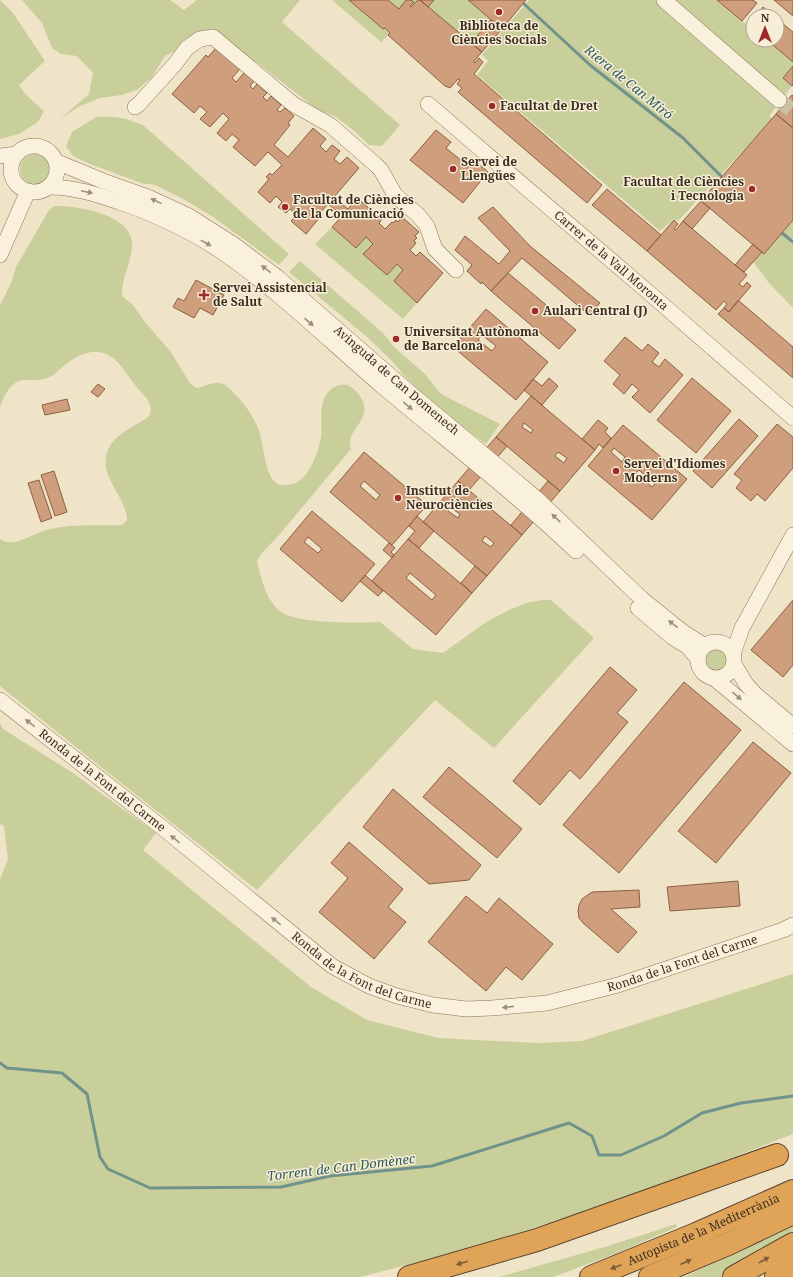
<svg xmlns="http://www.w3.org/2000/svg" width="793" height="1277" viewBox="0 0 793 1277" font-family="'Noto Serif',serif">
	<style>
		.green { fill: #c9cf9b }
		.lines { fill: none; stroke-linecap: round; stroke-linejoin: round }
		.stream { stroke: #6f938a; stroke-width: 3 }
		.building { fill: #cf9f7d; stroke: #8d5f41; fill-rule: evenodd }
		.minor-tunnel { stroke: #ccc0a6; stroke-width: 15; stroke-dasharray: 15 8; stroke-linecap: butt }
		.minor-casing { stroke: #8d765c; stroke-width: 16 }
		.highway-casing { stroke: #5b4430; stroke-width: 24 }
		.minor { stroke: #faf1dc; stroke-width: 15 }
		.highway { stroke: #e0a458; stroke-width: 22 }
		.oneway { fill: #9c907e }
		.oneway2 { fill: #7e5d36 }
		.poi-dot { fill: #9e2a2b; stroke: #f7eed8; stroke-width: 1.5 }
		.labels { text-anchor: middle; stroke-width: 3; stroke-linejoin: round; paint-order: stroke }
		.poi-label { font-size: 12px; font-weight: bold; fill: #3d2e20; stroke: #f7eed8; text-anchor: start }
		.street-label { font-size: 12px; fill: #3d2e20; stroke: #f7eed8 }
		.water-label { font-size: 13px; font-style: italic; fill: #2f5d5a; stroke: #f7eed8 }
	</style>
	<rect width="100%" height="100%" fill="#f0e4c8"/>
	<!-- green -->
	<path class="green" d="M0 0 13 13 45 61 19 85 26 95 44 111 38 122 19 134 0 139Z
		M22 0H170L184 10 197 0H300L282 22 400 125 382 146 369 145 352 129 336 117 318 110 217 32 165 56 152 77 137 90 122 95 100 98 80 106 60 119 89 94 93 73 77 56 61 54 52 48 42 23Z
		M332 0H472L495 20 470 49 393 31 381 42Z
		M529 0H717L742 21 753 28V40H767L793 62V66L783 78 792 86 769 116 773 119 678 221 674 219 660 231 477 75 488 61 482 55Z
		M96 117C117 116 125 117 144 126L289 254 279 265 213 217 185 200 155 185 141 183 90 164 73 156 66 146 72 132Z
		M20 169a15 15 0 1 1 30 0a15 15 0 1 1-30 0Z
		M54 206C76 205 130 214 132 242 133 260 121 278 122 296L133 305 145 322 170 351 190 383 196 388C204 387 212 382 220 383 227 384 231 391 236 395 246 406 252 414 258 428 264 442 264 477 278 484 283 486 290 485 296 483 309 478 319 450 321 437 323 421 317 403 330 390 335 386 340 384 347 385 354 387 360 395 363 402 371 421 345 430 351 449L280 534 262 553 257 561C261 578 266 600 280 611 294 624 360 623 380 622L413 649 443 653 486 622 511 609 530 602 543 600H551L594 638 494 748 435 700 257 890 82 752 0 686V539C14 549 33 533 47 530 71 523 97 526 122 525L127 520C126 497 103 481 106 458 108 439 126 431 140 422 144 420 148 418 150 414 152 410 150 404 148 400 145 395 139 391 136 386 128 377 122 365 113 358 109 355 104 353 99 352 84 350 69 361 59 370 50 379 43 380 31 380 29 380 25 380 22 380 10 383 3 397 0 408V305L12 281 16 267 49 210Z
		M793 214V308L769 283 751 259Z
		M332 227 356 248 366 237 373 244 364 254 387 275 397 264 403 270 394 281 417 303 403 319 315 244Z
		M300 261 383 333 394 347 425 374 441 394 500 424 486 444 472 434 431 401 407 379 392 361 367 337 289 272Z
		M706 660a11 11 0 1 1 22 0a11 11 0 1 1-22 0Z
		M0 723 3 729 73 773 156 833 143 850 311 987 367 1020 438 1038 537 1043 582 1041 793 974V1134L679 1178 573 1215 472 1248 360 1277H0V879L8 859 4 826 0 824Z
		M676 1224 677 1227 617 1253 553 1277H499L608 1246Z
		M793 1226V1237L723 1277H684Z"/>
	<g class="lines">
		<!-- stream -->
		<path class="stream" d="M523 3 590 65 683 138 722 177
			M782 233 793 242
			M0 1063 7 1068 62 1073 87 1094 100 1157 108 1169 150 1188 281 1187 330 1176 432 1166 569 1123 592 1136 599 1155H621L664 1136 702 1113 741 1103 793 1096"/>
	</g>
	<!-- building -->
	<path class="building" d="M349 0H388L399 9 406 0H411L414 2 410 6 411 7 418 0H420L482 52 474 61 475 63 479 58 483 62 474 74 602 185 587 203 458 92 462 88 457 84 460 80 458 79 450 88 445 86 388 35 390 33 385 28 383 29Z
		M420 0H434L428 7Z
		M468 0H526L502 29Z
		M717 0H753L757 3 742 21Z
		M774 0H793V16Z
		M763 7 774 16H756Z
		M777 19 793 32V62L767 40H777Z
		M491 20 502 29 482 52 471 43Z
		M216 48 240 69 232 78 236 82 244 73 254 81 250 86 253 89 257 84 267 93 263 97 267 101 271 96 281 105 277 110 280 112 285 108 294 116 288 123 290 125 274 145 288 157 313 128 326 139 320 146 326 152 332 145 340 151 334 159 340 164 347 157 359 168 334 197 348 209 357 198 382 219 379 223 385 229 392 222 393 223 396 220 398 222 402 217 419 232 415 236 417 238 414 241 416 243 410 250 416 256 420 252 443 273 417 303 394 281 403 270 397 264 387 275 363 254 373 244 366 237 356 248 332 227 342 216 328 204 318 215 320 217 306 234 291 221 297 215 290 209 286 213 278 207 282 202 276 196 270 203 258 192 269 179 266 177 270 173 272 175 282 165 268 152 255 166 233 147 239 140 232 134 226 141 217 133 229 119 223 113 210 127 200 119 207 112 200 106 194 113 172 94 206 55 208 57Z
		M793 66V85L792 86 783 78Z
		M792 95 793 96V128L776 114Z
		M776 114 793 128V220L764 254 701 201Z
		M436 130 451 142 446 148 468 166 473 159 488 172 463 203 410 160Z
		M607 189 661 235 647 251 592 205Z
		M701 201 710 208 692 229 683 221Z
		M493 207 530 246 600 303 589 315 522 258 491 291 482 282 481 284 467 271 472 265 455 250 465 236 499 264 510 251 478 218Z
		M674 220 678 224 674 229 676 230 683 221 747 275 739 284 743 287 747 282 751 286 729 312 724 308 727 304 724 301 716 310 647 251Z
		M753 244 762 252 744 272 735 265Z
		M508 273 576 330 559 349 491 291Z
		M196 280 224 295 213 315 200 308 194 318 173 307 178 298 184 301Z
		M738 300 793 347V378L718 314 724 308 729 312Z
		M486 309 548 362 516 400 453 347ZM482 335 496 346 492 351 478 340Z
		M625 337 642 351 648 344 659 353 652 362 659 367 665 359 683 375 650 413 632 397 639 390 632 384 624 394 613 384 620 375 604 361Z
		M549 378 558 386 542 405 524 390 533 379 542 386Z
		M692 378 731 411 696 453 657 420Z
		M98 384 105 389 98 397 91 392Z
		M531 396 595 450 560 491 496 437ZM524 423 533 430 531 433 522 427ZM558 452 567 458 564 463 555 456Z
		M67 399 70 410 45 415 42 405Z
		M739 419 758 436 712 488 693 471Z
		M598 420 608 428 605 432 611 438 603 448 599 444 595 450 582 439Z
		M777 424 793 437V468L765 501 757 494 751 501 736 488 742 480 734 474Z
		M623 425 687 479 652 520 588 466ZM614 448 625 457 622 462 611 452ZM639 470 655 484 652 487 636 473Z
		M496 437 507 446 469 490 458 481Z
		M364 452 427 505 392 545 330 492ZM364 481 380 495 376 500 360 486Z
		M54 471 67 512 55 516 41 475Z
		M39 480 52 518 41 522 28 483Z
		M458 481 522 535 487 576 423 522ZM451 508 460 514 458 518 448 511ZM485 536 494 543 491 547 482 541Z
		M548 481 560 491 522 535 511 525Z
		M312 511 375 564 342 602 280 549ZM308 537 322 549 318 553 304 542Z
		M417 516 434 531 419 548 408 539 415 531 409 526Z
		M408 539 472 593 436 635 372 581ZM410 573 436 595 432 600 406 578Z
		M389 543 395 548 391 552 394 555 392 558 383 550Z
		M475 566 487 576 472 593 461 583Z
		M365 575 383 591 378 596 360 581Z
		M793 600V665L783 677 751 650Z
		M610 667 637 690 617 713 628 722 580 779 570 770 540 805 513 781Z
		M684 682 741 730 619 873 563 825Z
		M753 742 791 773 716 863 678 831Z
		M449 767 522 829 497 858 423 797Z
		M393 789 481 865 469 880 429 884 363 827Z
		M349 842 403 889 388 907 406 922 374 959 319 912 348 878 331 863Z
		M738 881 740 906 670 911 667 887Z
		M639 890 640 907 611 909 637 932 618 953 583 923 579 918 578 911 579 905 582 899 592 892Z
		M466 896 487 913 499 898 553 944 522 980 506 967 486 991 428 942Z"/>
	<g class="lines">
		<!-- minor-tunnel -->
		<path class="minor-tunnel" d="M779 100 793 111"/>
		<defs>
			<g id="minor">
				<path d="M664 0 779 100"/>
				<path id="s1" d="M428 104 647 291 793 418"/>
				<path d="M135 107 139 104 175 64 187 48 200 39 213 37 293 104 330 125 376 165 381 170 395 195 418 215 427 226 435 249 456 270"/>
				<circle cx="34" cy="169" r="23"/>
				<path d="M0 156 17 154"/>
				<path id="s2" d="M57 162 103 181 148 197 189 216 233 244 277 277 409 392 536 498 642 599 683 632 705 646"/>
				<path d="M49 187C73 187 96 194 119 202 150 212 191 231 219 250 277 289 328 340 382 386 429 426 478 464 525 505 543 520 559 535 576 551"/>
				<path d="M0 255 28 191"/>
				<path d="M638 608 672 637 688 647 698 659"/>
				<circle cx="716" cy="660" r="18"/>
				<path d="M733 654 742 628 793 535"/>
				<path d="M734 664 746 684 756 695 793 726"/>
				<path d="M715 679 793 744"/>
				<path id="s3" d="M0 700 164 829 332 966 369 986 397 996 433 1005 466 1009 492 1008 547 1003 618 985 783 930 793 925"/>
			</g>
			<g id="highway">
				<path d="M409 1277 537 1240 777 1155"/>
				<path id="s4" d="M591 1277 696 1234 793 1191"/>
				<path d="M650 1277 728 1244 793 1213"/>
				<path d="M734 1277 793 1244"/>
				<path d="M776 1277 793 1266"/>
			</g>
		</defs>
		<!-- minor casing -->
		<use href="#minor" class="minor-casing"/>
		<!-- highway casing -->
		<use href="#highway" class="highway-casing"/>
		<!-- minor -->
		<use href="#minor" class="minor"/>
		<!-- highway -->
		<use href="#highway" class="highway"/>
	</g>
	<!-- one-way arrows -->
	<defs><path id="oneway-solid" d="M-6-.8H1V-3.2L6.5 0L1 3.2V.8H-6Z"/></defs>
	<g class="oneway">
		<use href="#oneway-solid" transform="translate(87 192) rotate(12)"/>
		<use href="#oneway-solid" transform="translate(156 201) rotate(-154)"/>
		<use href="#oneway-solid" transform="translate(206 243) rotate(29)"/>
		<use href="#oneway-solid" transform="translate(266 269) rotate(-142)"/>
		<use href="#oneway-solid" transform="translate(309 322) rotate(40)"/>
		<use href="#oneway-solid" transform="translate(408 406) rotate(40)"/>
		<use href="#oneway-solid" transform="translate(556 518) rotate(-136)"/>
		<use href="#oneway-solid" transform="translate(673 624) rotate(-142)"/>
		<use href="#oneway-solid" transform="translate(737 696) rotate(41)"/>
		<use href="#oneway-solid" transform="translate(30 723) rotate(-142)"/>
		<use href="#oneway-solid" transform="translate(175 839) rotate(-141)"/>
		<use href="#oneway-solid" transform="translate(276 921) rotate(-141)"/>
		<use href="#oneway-solid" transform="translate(508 1007) rotate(174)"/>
	</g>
	<g class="oneway2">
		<use href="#oneway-solid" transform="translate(764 1260) rotate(-29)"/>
		<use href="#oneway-solid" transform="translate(686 1262) rotate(-24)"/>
		<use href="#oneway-solid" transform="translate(462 1263) rotate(163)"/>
		<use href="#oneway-solid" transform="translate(616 1267) rotate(159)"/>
	</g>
	<!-- markers -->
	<g class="poi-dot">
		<circle cx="499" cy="12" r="4"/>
		<circle cx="492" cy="106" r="4"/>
		<circle cx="453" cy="169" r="4"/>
		<circle cx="752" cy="189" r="4"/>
		<circle cx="285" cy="207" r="4"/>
		<path d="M202 289h4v4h4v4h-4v4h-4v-4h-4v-4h4z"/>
		<circle cx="535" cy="311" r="4"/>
		<circle cx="396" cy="339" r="4"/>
		<circle cx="616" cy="471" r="4"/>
		<circle cx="398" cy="498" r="4"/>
	</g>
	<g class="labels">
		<!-- poi labels -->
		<g class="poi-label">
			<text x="499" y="30" text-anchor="middle">Biblioteca de<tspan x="499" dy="14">Ciències Socials</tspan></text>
			<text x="500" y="110">Facultat de Dret</text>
			<text x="461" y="166">Servei de<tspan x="461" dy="14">Llengües</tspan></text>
			<text x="744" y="186" text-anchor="end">Facultat de Ciències<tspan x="744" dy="14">i Tecnologia</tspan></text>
			<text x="293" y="204">Facultat de Ciències<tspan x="293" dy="14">de la Comunicació</tspan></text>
			<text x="213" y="292">Servei Assistencial<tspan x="213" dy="14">de Salut</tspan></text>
			<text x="543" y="315">Aulari Central (J)</text>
			<text x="404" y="336">Universitat Autònoma<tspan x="404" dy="14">de Barcelona</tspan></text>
			<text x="624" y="468">Servei d'Idiomes<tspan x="624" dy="14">Moderns</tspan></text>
			<text x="406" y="495">Institut de<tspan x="406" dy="14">Neurociències</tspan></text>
		</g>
		<!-- street labels -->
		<g class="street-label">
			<text dy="4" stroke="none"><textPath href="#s1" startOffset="241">Carrer de la Vall Moronta</textPath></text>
			<text dy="4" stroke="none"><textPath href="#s2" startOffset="408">Avinguda de Can Domenech</textPath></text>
			<text dy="4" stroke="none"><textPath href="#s3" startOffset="130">Ronda de la Font del Carme</textPath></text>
			<text dy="4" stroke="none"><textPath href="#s3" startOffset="790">Ronda de la Font del Carme</textPath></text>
			<text dy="4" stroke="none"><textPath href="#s3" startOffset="454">Ronda de la Font del Carme</textPath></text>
			<text dy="4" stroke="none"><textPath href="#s4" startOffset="122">Autopista de la Mediterrània</textPath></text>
		</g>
		<!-- water labels -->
		<g class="water-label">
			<text transform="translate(629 82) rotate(39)" y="5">Riera de Can Miró</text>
			<text transform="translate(341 1167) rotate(-7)" y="5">Torrent de Can Domènec</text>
		</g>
	</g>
	<!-- north arrow -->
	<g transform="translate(765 28)"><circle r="19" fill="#f7eed8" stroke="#ada18e"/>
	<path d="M0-3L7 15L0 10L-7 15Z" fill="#9e2a2b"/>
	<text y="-6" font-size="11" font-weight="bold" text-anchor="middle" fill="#3d2e20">N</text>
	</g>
</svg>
